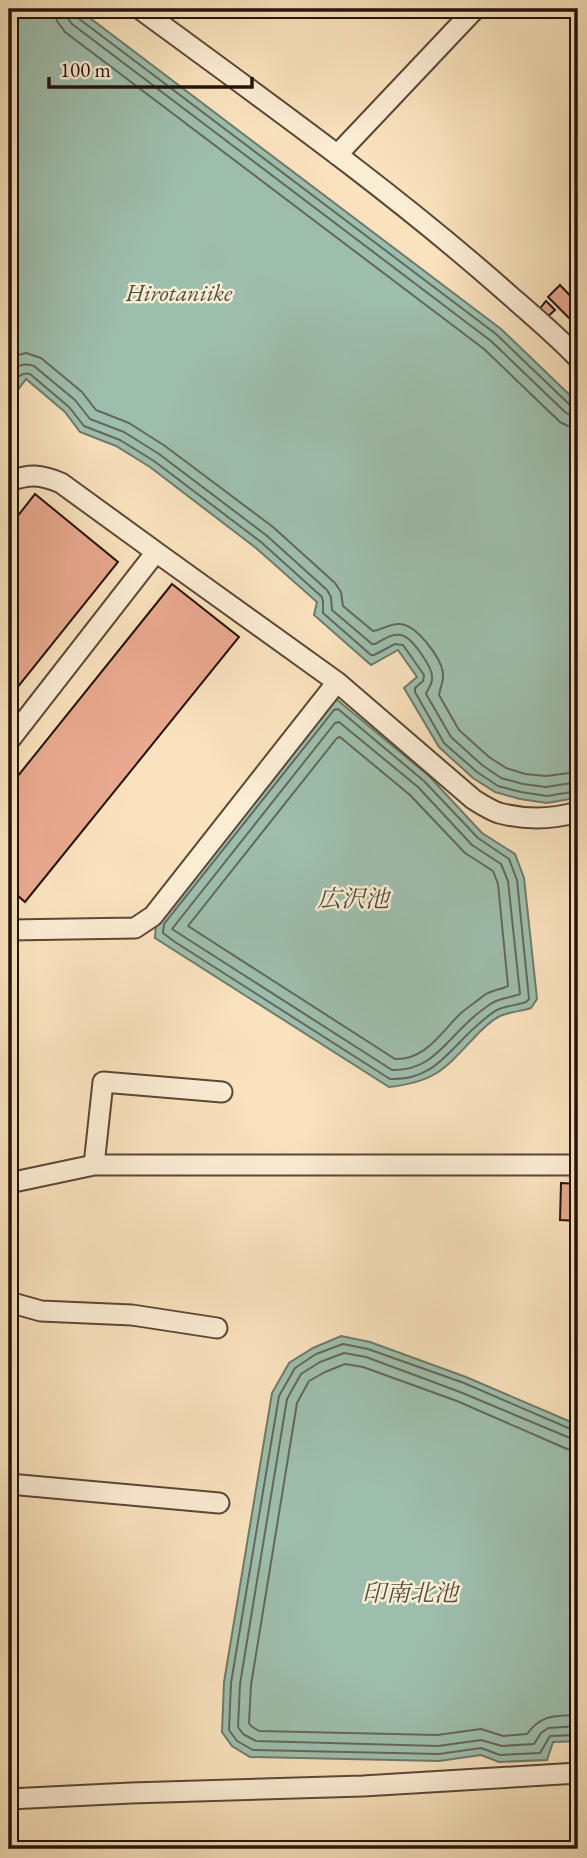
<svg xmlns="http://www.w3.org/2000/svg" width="587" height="1858" viewBox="0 0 587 1858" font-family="'EB Garamond','Noto Serif JP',serif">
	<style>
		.water { fill: #9ebead; stroke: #6e7a6b; stroke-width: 2 }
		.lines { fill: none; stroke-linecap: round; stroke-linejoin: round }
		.shore { stroke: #62685b; stroke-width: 2 }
		.building { fill: #e9a990; stroke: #251309; stroke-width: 2 }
		.minor-casing { stroke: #5a4736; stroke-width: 23 }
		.minor { stroke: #fbecd4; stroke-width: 19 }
		.labels { text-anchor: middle; stroke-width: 5; stroke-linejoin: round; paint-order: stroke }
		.water-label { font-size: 24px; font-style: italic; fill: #4f4f42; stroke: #fbecd4 }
	</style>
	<rect width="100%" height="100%" fill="#f9e2bd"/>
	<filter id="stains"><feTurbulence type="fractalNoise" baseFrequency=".00286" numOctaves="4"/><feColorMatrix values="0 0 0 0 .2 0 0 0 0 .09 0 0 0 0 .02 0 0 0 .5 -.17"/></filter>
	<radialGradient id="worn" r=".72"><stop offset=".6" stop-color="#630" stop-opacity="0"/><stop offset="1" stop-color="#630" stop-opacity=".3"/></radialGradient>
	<!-- water -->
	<path class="water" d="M9 9H78L501 329 578 403V765L575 783 576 798 547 803 520 799 495 792 473 778 439 747 404 688 417 677 398 650 371 665 314 615 317 602 256 548 150 467 116 446 80 432 65 412 26 379 9 402Z
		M335 698 429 776 482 833 515 854 524 878 537 999 531 1008C522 1011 509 1012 500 1016 490 1021 479 1032 471 1041 443 1071 433 1082 389 1087L155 938 156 922Z
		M341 1336 370 1342 466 1377 578 1425V1741L553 1742 547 1760 499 1762 481 1755 439 1761 250 1757 232 1746 222 1732 224 1682 272 1393 289 1363 313 1348Z"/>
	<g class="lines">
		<!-- shore -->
		<path class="shore" d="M55 9 57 21 65 32 484 349 560 422 568 426 578 427
			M66 9 67 17 72 24 491 341 565 412 571 416H578
			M74 9 75 14 78 18 496 334 571 406 578 408
			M9 360 18 355 26 353 41 358 82 392 96 410 129 423 165 446 273 527 335 583 341 592 343 606 373 631C382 630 390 623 400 624 417 625 441 658 443 673 444 681 440 688 439 695L459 730 489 757 506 768 525 774 546 776 578 772
			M9 375C16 366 23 362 34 366L75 400 90 419 124 432 159 454 266 535 327 590 331 597 332 610 372 644H375C383 640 392 633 401 635 412 637 434 669 432 679 432 685 427 690 426 694L451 737 482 765 501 778 523 784 546 787 578 782
			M9 390C15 382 19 371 30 374L69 407 84 426 120 440 154 461 261 542 322 597 323 602V613L371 655H374L395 644 403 645 424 675 423 681 415 688V692L444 743 477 772 498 786 521 792 547 796 578 791
			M338 709 424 781 478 838 509 859 517 880 529 999 526 1002C517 1005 507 1006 499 1009 492 1012 486 1018 481 1022 450 1047 436 1081 390 1079L175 942 163 933 164 924 334 710Z
			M339 722 418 787 472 845 501 864 508 881 520 994C510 998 498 998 489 1005 482 1010 474 1016 468 1022 444 1044 430 1071 392 1070L172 929 335 723Z
			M340 737 410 795 465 853 493 871 498 884 508 986C500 990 491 990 483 996 476 1002 468 1007 461 1013 441 1032 426 1060 395 1059L188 926 337 738Z
			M578 1431 573 1430 464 1383 368 1349 343 1344 316 1354 295 1368 279 1396 231 1683 229 1730 237 1741 253 1750 439 1754 481 1748 500 1755 540 1753 550 1736 578 1735
			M578 1440 570 1438 460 1392 366 1357 344 1353 320 1362 301 1374 287 1399 240 1684 238 1727 243 1734 256 1741 438 1746 481 1740 502 1746 534 1744 541 1733 548 1728 578 1726
			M578 1450 567 1449 457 1401 363 1367 345 1364 325 1372 309 1381 297 1403 251 1685 249 1723 251 1726 259 1731 437 1735 481 1729 503 1736 527 1734C542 1714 555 1716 578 1715"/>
	</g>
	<!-- building -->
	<path class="building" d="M560 285 578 304V312L571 320 548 297Z
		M546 301 555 310 545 319 538 311Z
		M35 494 118 562 9 698V527Z
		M172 584 239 637 25 902 9 888V787Z
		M561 1183 578 1184V1221L560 1220Z"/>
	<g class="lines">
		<defs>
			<path id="minor" d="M140 9C265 101 391 190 507 293 531 314 556 335 578 358
				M337 155 475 9
				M9 481C30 474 40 474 61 483L156 552 9 741
				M156 552 337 682 473 799C481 804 490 810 499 813 525 820 553 819 578 812
				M9 930 135 928 153 916 337 682
				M94 1165 103 1082 222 1092
				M9 1183 94 1165H578
				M9 1302 41 1311 132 1315 217 1328
				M9 1484 219 1503
				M9 1799 131 1793 363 1786 578 1773"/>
		</defs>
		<!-- minor casing -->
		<use href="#minor" class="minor-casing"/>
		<!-- minor -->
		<use href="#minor" class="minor"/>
	</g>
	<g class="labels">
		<!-- water labels -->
		<g class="water-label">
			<text x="179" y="301">Hirotaniike</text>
			<text x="353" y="907">広沢池</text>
			<text x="410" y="1601">印南北池</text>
		</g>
	</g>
	<!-- margin -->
	<rect width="587" height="1858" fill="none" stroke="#f9e2bd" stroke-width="35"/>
	<rect x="10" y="10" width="566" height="1837" fill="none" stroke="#251309" stroke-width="3.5"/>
	<rect x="18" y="18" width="552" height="1823" fill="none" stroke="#251309" stroke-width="2"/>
	<!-- scale -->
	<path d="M49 77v10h203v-10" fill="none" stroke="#251309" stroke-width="3.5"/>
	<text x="60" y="77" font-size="21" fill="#251309" stroke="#fbecd4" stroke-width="5" paint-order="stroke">100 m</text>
	<rect width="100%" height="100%" filter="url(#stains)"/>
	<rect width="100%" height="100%" fill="url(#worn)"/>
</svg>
